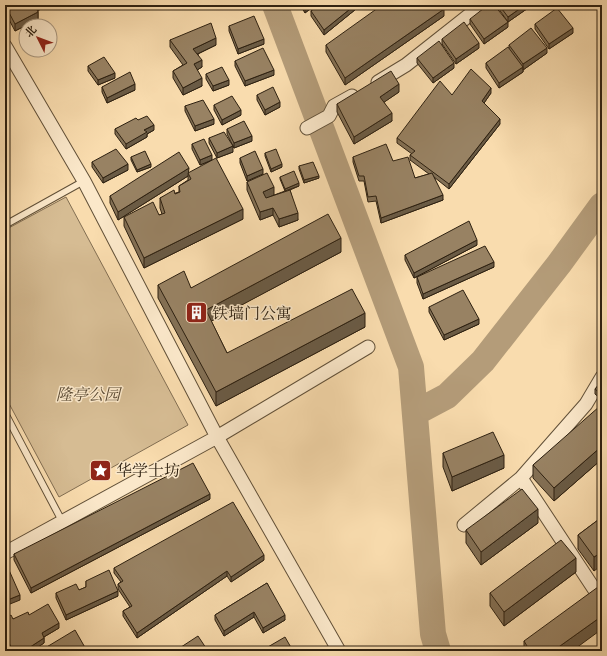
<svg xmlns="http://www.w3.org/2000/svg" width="607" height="656" viewBox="0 0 607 656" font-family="'Libre Bodoni','Noto Serif SC',serif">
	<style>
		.green { fill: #d6bc93; stroke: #826e52 }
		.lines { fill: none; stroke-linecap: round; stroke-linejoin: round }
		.river { stroke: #b49c79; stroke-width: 26 }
		.lane-casing { stroke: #615038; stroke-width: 8 }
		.street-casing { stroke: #615038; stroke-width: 15 }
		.lane { stroke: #fbe8ca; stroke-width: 6 }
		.street { stroke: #fbe8ca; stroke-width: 13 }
		.wall { fill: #837055; stroke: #2e2111 }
		.shaded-wall { fill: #6a5b45; stroke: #2e2111 }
		.building { fill: #988263; stroke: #2e2111 }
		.labels { text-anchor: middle; stroke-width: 3; stroke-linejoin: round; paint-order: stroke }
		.poi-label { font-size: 16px; fill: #2e2111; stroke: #fbe8ca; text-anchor: start }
		.park-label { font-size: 16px; font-style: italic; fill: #584832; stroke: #fbe8ca }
	</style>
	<rect width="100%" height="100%" fill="#f9dcae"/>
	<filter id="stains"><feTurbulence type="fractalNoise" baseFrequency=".005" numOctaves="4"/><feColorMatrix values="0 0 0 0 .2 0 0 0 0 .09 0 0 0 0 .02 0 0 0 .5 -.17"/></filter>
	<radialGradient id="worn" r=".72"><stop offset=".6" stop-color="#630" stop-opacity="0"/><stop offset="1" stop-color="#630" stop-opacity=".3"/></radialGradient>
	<!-- green -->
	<path class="green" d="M66 197 188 425 59 497 5 396V230Z"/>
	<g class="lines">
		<!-- river -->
		<path class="river" d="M275 5 411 367 433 634 438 651
			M415 413 447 396 483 361 559 264 602 205"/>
		<defs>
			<path id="lane" d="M5 225 84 181
				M5 413 62 521"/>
			<path id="street" d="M5 46 84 181 217 437 339 651
				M378 82 406 65 482 5
				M307 128 329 116 334 106 352 96
				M521 478 602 601
				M464 525 521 478 586 404 602 377
				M5 553 217 437 368 347"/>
		</defs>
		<!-- lane casing -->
		<use href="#lane" class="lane-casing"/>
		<!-- street casing -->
		<use href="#street" class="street-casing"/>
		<!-- lane -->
		<use href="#lane" class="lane"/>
		<!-- street -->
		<use href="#street" class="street"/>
	</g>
	<!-- wall -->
	<path class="wall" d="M5 5H42V8L38 11V19L15 31 5 12Z
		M300 5H315L305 13Z
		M361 5 324 35 311 16V11Z
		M496 5H531V6L508 22Z
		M444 16 345 85 326 52V45Z
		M470 19 508 27 484 44 470 24Z
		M535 24 573 33 549 49 535 29Z
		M229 26 264 44 238 54 229 31Z
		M442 39 479 48 456 64 442 44Z
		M170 40 216 45 198 54 202 67 197 70 202 86 183 95 173 78V71L183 65 170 47Z
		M509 45 547 53 523 70V69V72L499 88 486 68V63L509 49Z
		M417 58 454 68 433 83 417 63Z
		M235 61 274 75 245 86 235 66Z
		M88 66 115 78 98 85 88 71Z
		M206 74 229 85 213 91 206 79Z
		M102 87 135 90 107 103 102 92Z
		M399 92 384 102 392 121 354 144 337 112V104Z
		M491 93 484 103 500 124 449 189 434 177 443 200 381 223 376 201 368 202 364 181H359L353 162V157L393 161 415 178 429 174 410 160V155L412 154 397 143V138L452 95Z
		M257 95 280 107 265 115 257 100Z
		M214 105 241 115 222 125 214 110Z
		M185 106 214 124 195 131 185 111Z
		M138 120 154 130 147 134V137L126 149 115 134V129Z
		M227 129 252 141 234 148 227 134Z
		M209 138 233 152 217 158 209 143Z
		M192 144 212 160 200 165 192 149Z
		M265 153 282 167 271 172 265 156Z
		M131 157 151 167 137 172 131 160Z
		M240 158 263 174 247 181 240 163Z
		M92 162 128 170 103 183 92 167Z
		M299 166 319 178 304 183 299 169Z
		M189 173 243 219 144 268 124 226V217L159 215 162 214 160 208V198L179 192V186L188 180V176L118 220 110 203V196Z
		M280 177 299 186 290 190 298 220 279 227 273 215 260 220 247 190V182L274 195 266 198 285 191 280 179Z
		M477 245 414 278 405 260V255Z
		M341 252 211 321 227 353 365 327 216 406 158 298V285L191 288Z
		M494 267 423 299 417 283V277Z
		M429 307 479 324 444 340 429 312Z
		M602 381V400L595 394V389Z
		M602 409V459L554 501 533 478V465Z
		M443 453 504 468 452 491 443 467Z
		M210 499 31 593 14 560V554Z
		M602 517 594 571 578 549V535Z
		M538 523 481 565 466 543V530Z
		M264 560 231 582 227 576 137 638 123 616V611L130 607 118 589V584L121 582 114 573V568Z
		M576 572 504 626 490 606V593Z
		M86 581 118 596 66 620 56 598V593L79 590 86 587Z
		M267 583 285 620 263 633 254 617 224 636 215 620V615Z
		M29 615 59 628 44 637V643L32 651H11L5 642V619H13Z
		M524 641 572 651H524Z"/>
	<!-- shaded-wall -->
	<path class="shaded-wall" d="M35 5H42V8L35 12Z
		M309 5H315L305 13V8Z
		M355 5H361L324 35V30Z
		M525 5H531V6L508 22V17Z
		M444 9V16L345 85V78Z
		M38 12V19L15 31V24Z
		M508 22V27L484 44V39Z
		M573 28V33L549 49V44Z
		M216 38V45L193 56V49Z
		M264 39V44L238 54V49Z
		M479 43V48L456 64V59Z
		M547 48V53L523 70V64Z
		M202 60V67L194 72V64Z
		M454 63V68L433 83V78Z
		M523 67V72L499 88V83Z
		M274 70V75L245 86V81Z
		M115 73V78L98 85V80Z
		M202 78V86L183 95V88Z
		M229 80V85L213 91V86Z
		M135 84V90L107 103V98Z
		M399 84V92L380 105V97Z
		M491 88V93L482 106V101Z
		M280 102V107L265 115V110Z
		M241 110V115L222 125V120Z
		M392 113V121L354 144V137Z
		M214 119V124L195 131V126Z
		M500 119V124L449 189V184Z
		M154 125V130L147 134V137L126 149V144L144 130Z
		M252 136V141L234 148V143Z
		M233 146V152L217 158V153Z
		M212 155V160L200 165V160Z
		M128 164V170L103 183V178Z
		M151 164V167L137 172V170Z
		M282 164V167L271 172V169Z
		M189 168 188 176 118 220V212Z
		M263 169V174L247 181V176Z
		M319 176V178L304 183V180Z
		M299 183V186L285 191V189Z
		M274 187V195L263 200V192Z
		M443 195V200L381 223V218Z
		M273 208V215L260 220V212Z
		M243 209V219L144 268V258Z
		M298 213V220L279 227V219Z
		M341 238V252L206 324V310Z
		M477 240V245L414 278V273Z
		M494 262V267L423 299V294Z
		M365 313V327L216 406V392Z
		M479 319V324L444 340V335Z
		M602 446V459L554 501V488Z
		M504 455V468L452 491V477Z
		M210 494V499L31 593V588Z
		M538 509V523L481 565V552Z
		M602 552V565L594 571V557Z
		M264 555V560L231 582V577Z
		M576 558V572L504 626V612Z
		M227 571V576L137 638V633Z
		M118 591V596L66 620V615Z
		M20 595V600L5 606V601Z
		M254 612V617L224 636V631Z
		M285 615V620L263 633V628Z
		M602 616V629L572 651H553Z
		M59 623V628L42 638V633Z
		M44 638V643L32 651H24Z"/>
	<!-- building -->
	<path class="building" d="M5 5H35L38 12 15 24Z
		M303 5H309L305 8Z
		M319 5H355L324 30 311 11Z
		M382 5H441L444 9 345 78 326 45Z
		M488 5H494L508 22 484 39 470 19Z
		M499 5H525L508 17Z
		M557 8 573 28 549 44 535 24Z
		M254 16 264 39 238 49 229 26Z
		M464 22 479 43 456 59 442 39Z
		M211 23 216 38 193 49 202 60 194 64 202 78 183 88 173 71 187 63 170 40Z
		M531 28 547 48 523 64 509 45Z
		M439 41 454 63 433 78 417 58Z
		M508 47 523 67 499 83 486 63Z
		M263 48 274 70 245 81 235 61Z
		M104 57 115 73 98 80 88 66Z
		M222 67 229 80 213 86 206 74Z
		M471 69 491 88 482 101 500 119 449 184 410 155 415 151 397 138 440 81 452 95Z
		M391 71 399 84 380 97 392 113 354 137 337 104Z
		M130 72 135 84 107 98 102 87Z
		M273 87 280 102 265 110 257 95Z
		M232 96 241 110 222 120 214 105Z
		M203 100 214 119 195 126 185 106Z
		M147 116 154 125 144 130 147 132 126 144 115 129 136 118 138 120Z
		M244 121 252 136 234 143 227 129Z
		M224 132 233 146 217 153 209 138Z
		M204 139 212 155 200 160 192 144Z
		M386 144 393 161 408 157 415 178 432 173 443 195 381 218 376 196 368 197 364 176H359L353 157Z
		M116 149 128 164 103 178 92 162Z
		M276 149 282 164 271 169 265 153Z
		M145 151 151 164 137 170 131 157Z
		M255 151 263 169 247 176 240 158Z
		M179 152 189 168 118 212 110 196Z
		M216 158 243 209 144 258 124 217 153 202 159 215 165 213 160 198 174 190 175 194 180 192 179 186 191 179 188 173Z
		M313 162 319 176 304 180 299 166Z
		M294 171 299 183 285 189 280 177Z
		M267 173 274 187 263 192 266 198 290 190 298 213 279 219 273 208 260 212 247 182Z
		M328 214 341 238 206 310 227 353 352 289 365 313 216 392 158 285 184 271 191 288Z
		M469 221 477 240 414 273 405 255Z
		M485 246 494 262 423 294 417 277Z
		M463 290 479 319 444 335 429 307Z
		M602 381V395L595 389Z
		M600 406 602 409V446L554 488 533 465Z
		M493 432 504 455 452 477 443 453Z
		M193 463 210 494 31 588 14 554Z
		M522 489 538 509 481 552 466 530Z
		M233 502 264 555 231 577 227 571 137 633 123 611 132 606 118 584 123 581 114 568Z
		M602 517V552L594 557 578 535Z
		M561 540 576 558 504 612 490 593Z
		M5 561 20 595 5 601Z
		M109 570 118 591 66 615 56 593 76 584 79 590 86 587V581Z
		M267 583 285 615 263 628 254 612 224 631 215 615Z
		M598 587 602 593V616L553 651H530L524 641Z
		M48 604 59 623 42 633 44 638 24 651H14L5 637V619L11 615 13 619 28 612 29 615Z
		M75 630 87 651H40Z
		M198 636 208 651H175Z
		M285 637 293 651H261Z"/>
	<!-- icons -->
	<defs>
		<symbol id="building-square" viewBox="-11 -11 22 22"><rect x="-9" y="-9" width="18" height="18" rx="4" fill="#8f2418" stroke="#fbe8ca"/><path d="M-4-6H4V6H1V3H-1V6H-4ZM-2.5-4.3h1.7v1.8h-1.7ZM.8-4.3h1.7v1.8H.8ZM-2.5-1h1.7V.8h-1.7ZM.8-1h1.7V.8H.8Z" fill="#fff"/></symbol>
		<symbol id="sight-square" viewBox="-11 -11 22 22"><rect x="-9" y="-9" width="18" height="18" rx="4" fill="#8f2418" stroke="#fbe8ca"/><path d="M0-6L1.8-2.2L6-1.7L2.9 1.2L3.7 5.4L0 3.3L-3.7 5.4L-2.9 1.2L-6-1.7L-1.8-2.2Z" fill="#fff"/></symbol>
	</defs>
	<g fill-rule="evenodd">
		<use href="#building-square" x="184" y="300" width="25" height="25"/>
		<use href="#sight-square" x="88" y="458" width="25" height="25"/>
	</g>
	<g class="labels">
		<!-- poi labels -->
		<g class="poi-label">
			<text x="212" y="319">铁墙门公寓</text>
			<text x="116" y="476">华学士坊</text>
		</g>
		<!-- park labels -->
		<g class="park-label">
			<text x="88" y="400">隆亭公园</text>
		</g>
	</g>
	<!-- margin -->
	<rect width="607" height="656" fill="none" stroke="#f9dcae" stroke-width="20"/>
	<rect x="6" y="6" width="595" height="644" fill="none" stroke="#2e2111" stroke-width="2"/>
	<rect x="10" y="10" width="587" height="636" fill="none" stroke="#2e2111"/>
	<!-- north arrow -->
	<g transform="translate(38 38) rotate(312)"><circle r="19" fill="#fbe8ca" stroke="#a99880"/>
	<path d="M0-3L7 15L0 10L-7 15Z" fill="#8f2418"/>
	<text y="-6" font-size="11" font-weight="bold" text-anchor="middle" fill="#2e2111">北</text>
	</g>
	<rect width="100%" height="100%" filter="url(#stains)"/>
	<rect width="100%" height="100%" fill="url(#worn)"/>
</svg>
